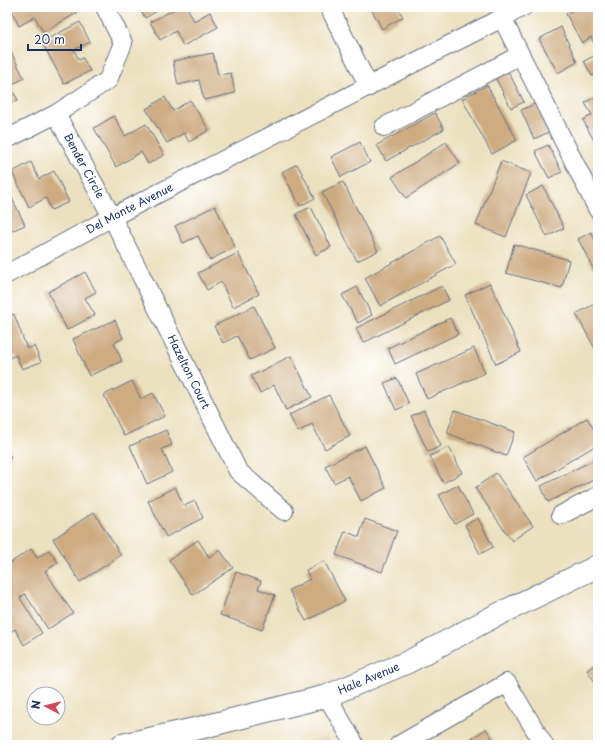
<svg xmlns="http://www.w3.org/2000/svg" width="605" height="752" viewBox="0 0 605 752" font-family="'Playpen Sans',sans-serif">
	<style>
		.built { fill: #dcd4b6 }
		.building { fill: #cdac82 }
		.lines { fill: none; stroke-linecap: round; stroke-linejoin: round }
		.minor-casing { stroke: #646d80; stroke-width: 20 }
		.major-casing { stroke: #646d80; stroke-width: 24 }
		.minor { stroke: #fff; stroke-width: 18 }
		.major { stroke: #fff; stroke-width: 22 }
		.labels { text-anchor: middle; stroke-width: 3.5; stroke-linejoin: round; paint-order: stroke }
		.street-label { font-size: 11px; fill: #1b2f5e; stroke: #fff }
	</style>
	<rect width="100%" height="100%" fill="#fff"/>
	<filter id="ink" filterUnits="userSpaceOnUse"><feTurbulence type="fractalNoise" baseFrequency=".025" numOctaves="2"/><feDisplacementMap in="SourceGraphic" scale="8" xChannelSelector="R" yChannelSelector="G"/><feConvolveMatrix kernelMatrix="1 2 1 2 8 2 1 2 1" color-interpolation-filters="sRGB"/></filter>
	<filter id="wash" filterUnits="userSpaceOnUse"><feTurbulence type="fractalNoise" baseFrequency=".012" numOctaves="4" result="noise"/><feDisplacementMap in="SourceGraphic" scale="16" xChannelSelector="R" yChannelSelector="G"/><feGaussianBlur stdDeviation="0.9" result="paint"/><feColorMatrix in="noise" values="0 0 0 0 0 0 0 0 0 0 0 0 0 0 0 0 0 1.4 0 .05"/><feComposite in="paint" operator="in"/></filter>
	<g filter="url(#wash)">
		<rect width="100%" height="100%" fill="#ebe1bf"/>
		<!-- built -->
		<path class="built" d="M327 736 333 745H301Z"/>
		<g id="blocks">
			<!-- building -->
			<path class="building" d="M13 7H74L77 13 43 32 35 17 19 26 10 8Z
				M139 7H164L145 18Z
				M179 7H187L194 21 210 12 218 27 183 46 176 31 160 40 150 22Z
				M370 7H397L403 17 382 29Z
				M578 7H592L598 18V49L597 50 591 37 582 43 566 14Z
				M80 22 90 42 74 50 79 60 83 58 90 71 64 84 42 42Z
				M561 27 577 62 558 73 539 39Z
				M7 44 24 78 10 86 18 100 7 105Z
				M213 53 218 75 231 73 235 93 204 100 199 80 178 85 173 61Z
				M598 54V73L592 76 584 61Z
				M508 71 524 102 511 108 495 77Z
				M487 85 517 140 492 154 462 99Z
				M598 95V148L583 120 592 115 585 103Z
				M165 97 173 111 190 100 209 130 189 142 184 133 167 143 146 109Z
				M537 103 549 132 534 139 521 110Z
				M435 113 444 129 386 161 377 145Z
				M114 116 125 136 146 124 164 155 148 164 141 152 116 167 94 128Z
				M360 142 370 162 341 177 331 157Z
				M446 142 460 163 406 198 392 177Z
				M548 145 562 172 549 178 535 151Z
				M501 161 531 173 506 237 476 225Z
				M31 162 39 179 54 171 69 202 51 210 46 198 29 207 12 172Z
				M297 164 315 198 300 206 282 172Z
				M343 182 378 251 357 261 322 192Z
				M543 186 564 228 547 237 526 195Z
				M10 194 25 225 7 233V196Z
				M215 206 235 247 210 260 198 236 183 243 175 226Z
				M311 207 331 247 316 255 296 214Z
				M591 232 598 246V268L594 270 578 239Z
				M440 236 456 264 380 306 365 278Z
				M514 244 569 260 562 288 506 273Z
				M238 253 259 294 233 307 221 282 207 290 198 273Z
				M85 272 96 292 85 298 95 315 67 330 48 292Z
				M490 283 521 352 496 364 465 295Z
				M442 286 449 300 363 343 356 328Z
				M357 287 372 315 358 323 342 295Z
				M598 302V354L576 314Z
				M254 306 275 348 250 360 237 336 223 343 214 326Z
				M14 314 27 349 34 346 41 362 22 369 16 355 7 359V317Z
				M450 318 458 334 395 364 388 348Z
				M115 320 123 338 114 343 122 361 89 376 73 339Z
				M474 348 485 373 427 399 416 374Z
				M291 356 312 397 286 410 274 385 260 393 251 376Z
				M397 378 409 404 396 410 384 383Z
				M132 381 141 399 153 393 165 416 124 436 104 395Z
				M329 395 350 436 325 449 312 424 298 432 289 415Z
				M424 410 441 446 428 452 411 416Z
				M455 410 515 432 506 456 447 433Z
				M587 418 598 436V444L537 481 523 457Z
				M166 430 172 445 162 449 172 472 147 484 130 446Z
				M365 446 386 488 361 501 348 476 334 483 325 466Z
				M449 447 462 473 443 483 430 456Z
				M7 450 11 458 7 460Z
				M598 458V478L548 502 541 486Z
				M496 473 533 526 512 541 475 488Z
				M458 485 473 514 455 524 439 495Z
				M175 487 184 506 195 501 203 518 166 537 148 501Z
				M94 512 121 555 80 582 53 539Z
				M478 518 493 547 480 554 465 525Z
				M365 519 397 531 382 572 336 555 345 531 359 537Z
				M198 540 209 557 220 550 233 568 193 595 169 560Z
				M31 549 37 558 49 550 58 563 45 571 73 613 48 629 25 594 20 598 42 633 24 645 15 629 7 634V565Z
				M324 561 345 601 306 621 289 590 310 579 306 570Z
				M236 572 261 581 258 589 275 595 262 630 220 615Z
				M598 662V684L597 685 587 670Z
				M486 729 497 745H462Z"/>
		</g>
	</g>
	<g filter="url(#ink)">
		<use href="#blocks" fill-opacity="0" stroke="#646d80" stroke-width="1"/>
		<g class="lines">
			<defs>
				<g id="minor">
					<path d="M329 7 369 87"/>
					<path d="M502 18 523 7"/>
					<path id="s1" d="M56 114 112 217 238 471 284 511"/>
					<path d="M384 127 520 55"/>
					<path d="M7 139 56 114 108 80 123 43 105 7"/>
					<path id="s2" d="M7 274 112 217 502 18 598 210"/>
					<path d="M561 515 598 496"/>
					<path d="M327 696 355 745"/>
					<path d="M399 745 507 683 544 745"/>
				</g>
				<g id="major">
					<path id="s3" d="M122 745 199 728 327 696 408 662 491 618 598 566"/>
				</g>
			</defs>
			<!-- minor casing -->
			<use href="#minor" class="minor-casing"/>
			<!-- major casing -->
			<use href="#major" class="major-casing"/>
			<!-- minor -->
			<use href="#minor" class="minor"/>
			<!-- major -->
			<use href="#major" class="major"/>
		</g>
	</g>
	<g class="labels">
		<!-- street labels -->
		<g class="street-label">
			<text dy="4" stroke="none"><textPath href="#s1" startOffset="59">Bender Circle</textPath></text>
			<text dy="4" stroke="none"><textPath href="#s2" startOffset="139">Del Monte Avenue</textPath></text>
			<text dy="4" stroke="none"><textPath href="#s1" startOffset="290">Hazelton Court</textPath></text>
			<text dy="4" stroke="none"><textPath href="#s3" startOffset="256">Hale Avenue</textPath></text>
		</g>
	</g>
	<!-- margin -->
	<rect width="605" height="752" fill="none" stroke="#fff" stroke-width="24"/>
	<!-- north arrow -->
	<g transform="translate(46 706) rotate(277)"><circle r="19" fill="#ffffff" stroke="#a4acbf"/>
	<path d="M0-3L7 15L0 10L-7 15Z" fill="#d1495b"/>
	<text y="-6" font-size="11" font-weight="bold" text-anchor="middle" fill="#1b2f5e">N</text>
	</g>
	<!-- scale -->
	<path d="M28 44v6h53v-6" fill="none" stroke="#1b2f5e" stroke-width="2"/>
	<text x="34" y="44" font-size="12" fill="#1b2f5e" stroke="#ffffff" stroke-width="3" paint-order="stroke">20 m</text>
</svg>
